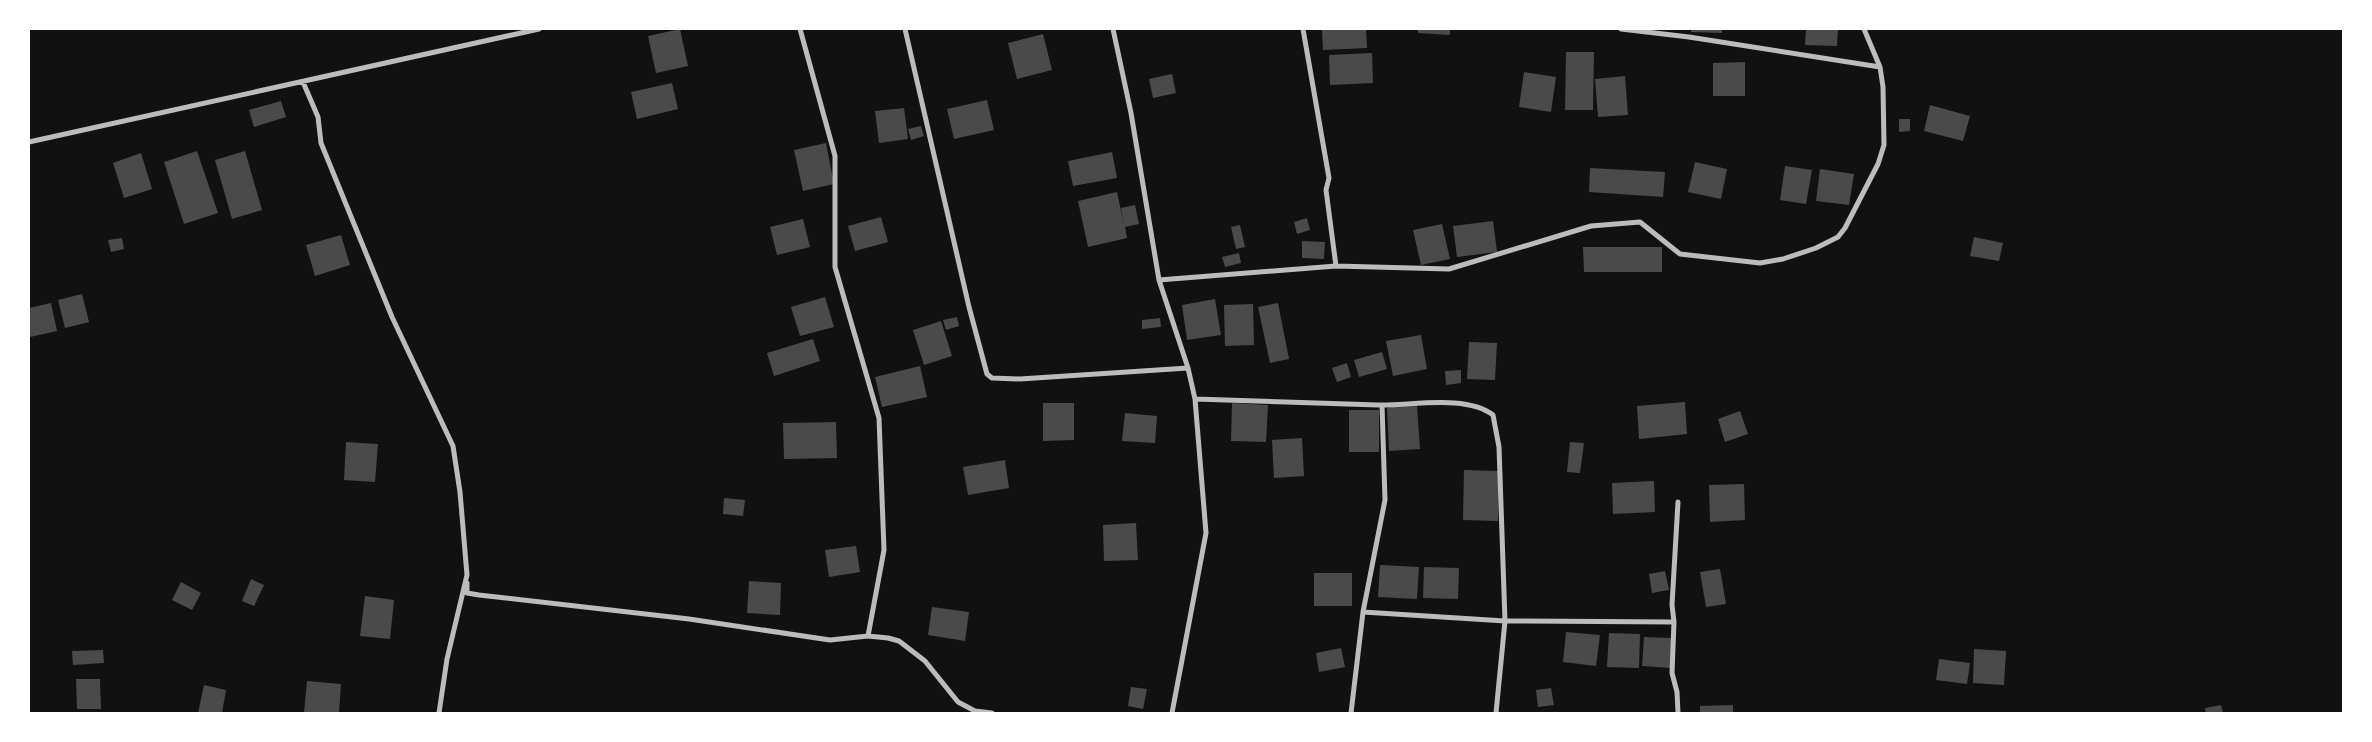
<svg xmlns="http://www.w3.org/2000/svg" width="2372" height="742" viewBox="0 0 2372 742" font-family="Quicksand,sans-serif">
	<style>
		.building { fill: #4a4a4a }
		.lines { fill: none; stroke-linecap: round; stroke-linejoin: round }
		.minor { stroke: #bcbcbc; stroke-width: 5 }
	</style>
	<rect width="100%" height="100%" fill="#111"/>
	<!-- building -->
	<path class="building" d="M680 29 688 66 656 73 648 36Z
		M1322 29H1366L1367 48 1323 50Z
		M1418 29H1450V35L1418 33Z
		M1691 29H1722V33L1691 32Z
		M1806 29H1838L1837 46 1805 45Z
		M1043 34 1052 70 1017 79 1008 43Z
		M1566 52H1594L1593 110H1565Z
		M1372 53 1373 83 1330 85 1329 55Z
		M1745 62V96H1713V63Z
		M1524 72 1556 77 1551 112 1519 107Z
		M1172 74 1176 93 1153 98 1149 79Z
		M1625 76 1628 115 1598 117 1595 79Z
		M672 83 678 109 637 119 631 92Z
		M987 100 994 130 954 139 947 109Z
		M281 101 286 117 254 127 249 110Z
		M1930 105 1970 116 1963 141 1924 131Z
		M904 108 908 139 879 143 875 111Z
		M1899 119H1910V131L1899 132Z
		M921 126 924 136 911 140 908 129Z
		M826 143 834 184 803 191 794 150Z
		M197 151 218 213 184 224 164 162Z
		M245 151 262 210 232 219 215 160Z
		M1112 152 1117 178 1073 186 1068 161Z
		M141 153 152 189 124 198 113 163Z
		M1695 162 1727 169 1721 199 1688 192Z
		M1785 166 1812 170 1806 204 1780 200Z
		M1590 168 1665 172 1663 197 1589 192Z
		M1820 169 1854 174 1849 205 1816 201Z
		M1117 192 1124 225 1121 208 1135 205 1139 224 1125 227 1127 238 1088 247 1078 201Z
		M881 217 888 242 855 251 848 226Z
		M1307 218 1310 230 1297 234 1294 222Z
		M803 219 810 247 777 255 770 227Z
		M1493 221 1497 252 1457 257 1453 226Z
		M1442 224 1450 259 1421 265 1413 230Z
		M1240 225 1245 247 1236 249 1231 227Z
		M341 235 350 265 315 276 306 245Z
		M1974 237 2003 243 1999 261 1970 256Z
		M122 238 124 249 111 252 108 240Z
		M1302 241 1325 242 1324 259 1302 258Z
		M1583 247H1662V272H1584Z
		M1239 253 1241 263 1225 267 1222 257Z
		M82 294 89 322 65 328 58 300Z
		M825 297 834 327 800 336 791 307Z
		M1215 299 1221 335 1187 340 1182 305Z
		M51 303 57 331 30 337 29 308Z
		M1278 303 1289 359 1270 363 1258 307Z
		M1253 304 1254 345 1225 346 1224 305Z
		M957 317 959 326 946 330 943 320Z
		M1160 318 1161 327 1142 329V320Z
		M941 321 952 356 924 365 913 330Z
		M1421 335 1427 369 1393 376 1386 341Z
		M813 339 820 361 774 376 767 353Z
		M1469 342 1497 343 1495 380 1467 379Z
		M1382 352 1387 369 1359 377 1354 360Z
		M1347 363 1351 377 1337 382 1332 368Z
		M920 366 927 397 882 407 875 377Z
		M1461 370V383L1446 385 1445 371Z
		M1685 402 1687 434 1639 439 1637 406Z
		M1043 403H1074V440L1043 441Z
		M1232 403 1268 405 1266 442 1231 441Z
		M1417 406 1420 449 1389 451 1387 408Z
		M1349 410H1379V452H1349Z
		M1740 411 1748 434 1725 442 1718 419Z
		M1125 413 1157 416 1155 443 1122 441Z
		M836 422 837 458 784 459 783 423Z
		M1302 438 1304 476 1274 478 1272 440Z
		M346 442 378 444 375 482 344 480Z
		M1570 442 1584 443 1580 473 1567 472Z
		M1005 460 1009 488 968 495 963 467Z
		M1464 470 1499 471 1498 521 1463 520Z
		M1654 481 1655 512 1613 514 1612 483Z
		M1744 484 1745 520 1710 522 1709 485Z
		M724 498 745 500 743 516 723 514Z
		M1136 523 1138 560 1104 561 1103 525Z
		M856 546 860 572 829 577 825 550Z
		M1380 565 1419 567 1417 599 1378 597Z
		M1424 567 1459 568 1458 599 1423 598Z
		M1720 569 1726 604 1706 607 1700 572Z
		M1665 571 1669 590 1652 593 1649 574Z
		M1314 573H1352V606H1314Z
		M251 579 264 585 254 606 242 601Z
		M749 581 781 583 780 615 747 613Z
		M181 582 201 593 192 610 172 600Z
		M365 596 394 600 390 639 360 636Z
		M932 607 969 612 965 641 928 635Z
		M1566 632 1600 635 1596 666 1563 662Z
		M1609 633 1640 634 1639 668 1607 667Z
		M1644 637 1672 638 1670 668 1642 666Z
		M1341 648 1345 667 1319 672 1316 653Z
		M1974 649 2006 651 2004 685 1973 683Z
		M103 650 104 663 73 665 72 651Z
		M1939 659 1970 663 1967 684 1936 680Z
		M76 679H100L101 709H77Z
		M307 681 341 684 339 713H304Z
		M204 685 226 690 222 713H198Z
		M1131 687 1147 689 1143 709 1128 706Z
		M1551 688 1554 705 1538 707 1536 690Z
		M1733 705V713H1700V706Z
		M2221 705 2223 713H2206L2205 708Z"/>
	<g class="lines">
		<!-- minor -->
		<path class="minor" d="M800 29 835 156V267L879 418 884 550 868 636
			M905 29 969 307 987 374 992 378 1020 379 1188 368 1195 399 1206 533 1172 713
			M1113 29 1131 113 1159 280 1188 368
			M1303 29 1329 178 1326 190 1336 266
			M1621 29 1689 37 1880 67
			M303 82 318 117 321 143 392 317 453 446 460 492 467 575 447 659 439 713
			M29 142 539 29
			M1159 280 1336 266 1449 269 1591 226 1640 222 1680 254 1760 263 1783 259 1816 248 1838 237 1845 228 1878 164 1884 145 1883 87 1880 67 1864 29
			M1195 399C1256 401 1317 403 1378 405 1410 406 1466 394 1493 415L1499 447 1505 621 1496 713
			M467 583V593L479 595 689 619 830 640 868 636 888 638 899 641 925 661 958 702 975 711 992 713
			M1363 612 1505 621 1674 622
			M1351 713 1363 612 1385 500 1382 405
			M1678 713 1677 692 1672 673 1674 622 1672 605 1678 502"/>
	</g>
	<!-- border -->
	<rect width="2372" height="742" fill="none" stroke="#ffffff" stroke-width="60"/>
</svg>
